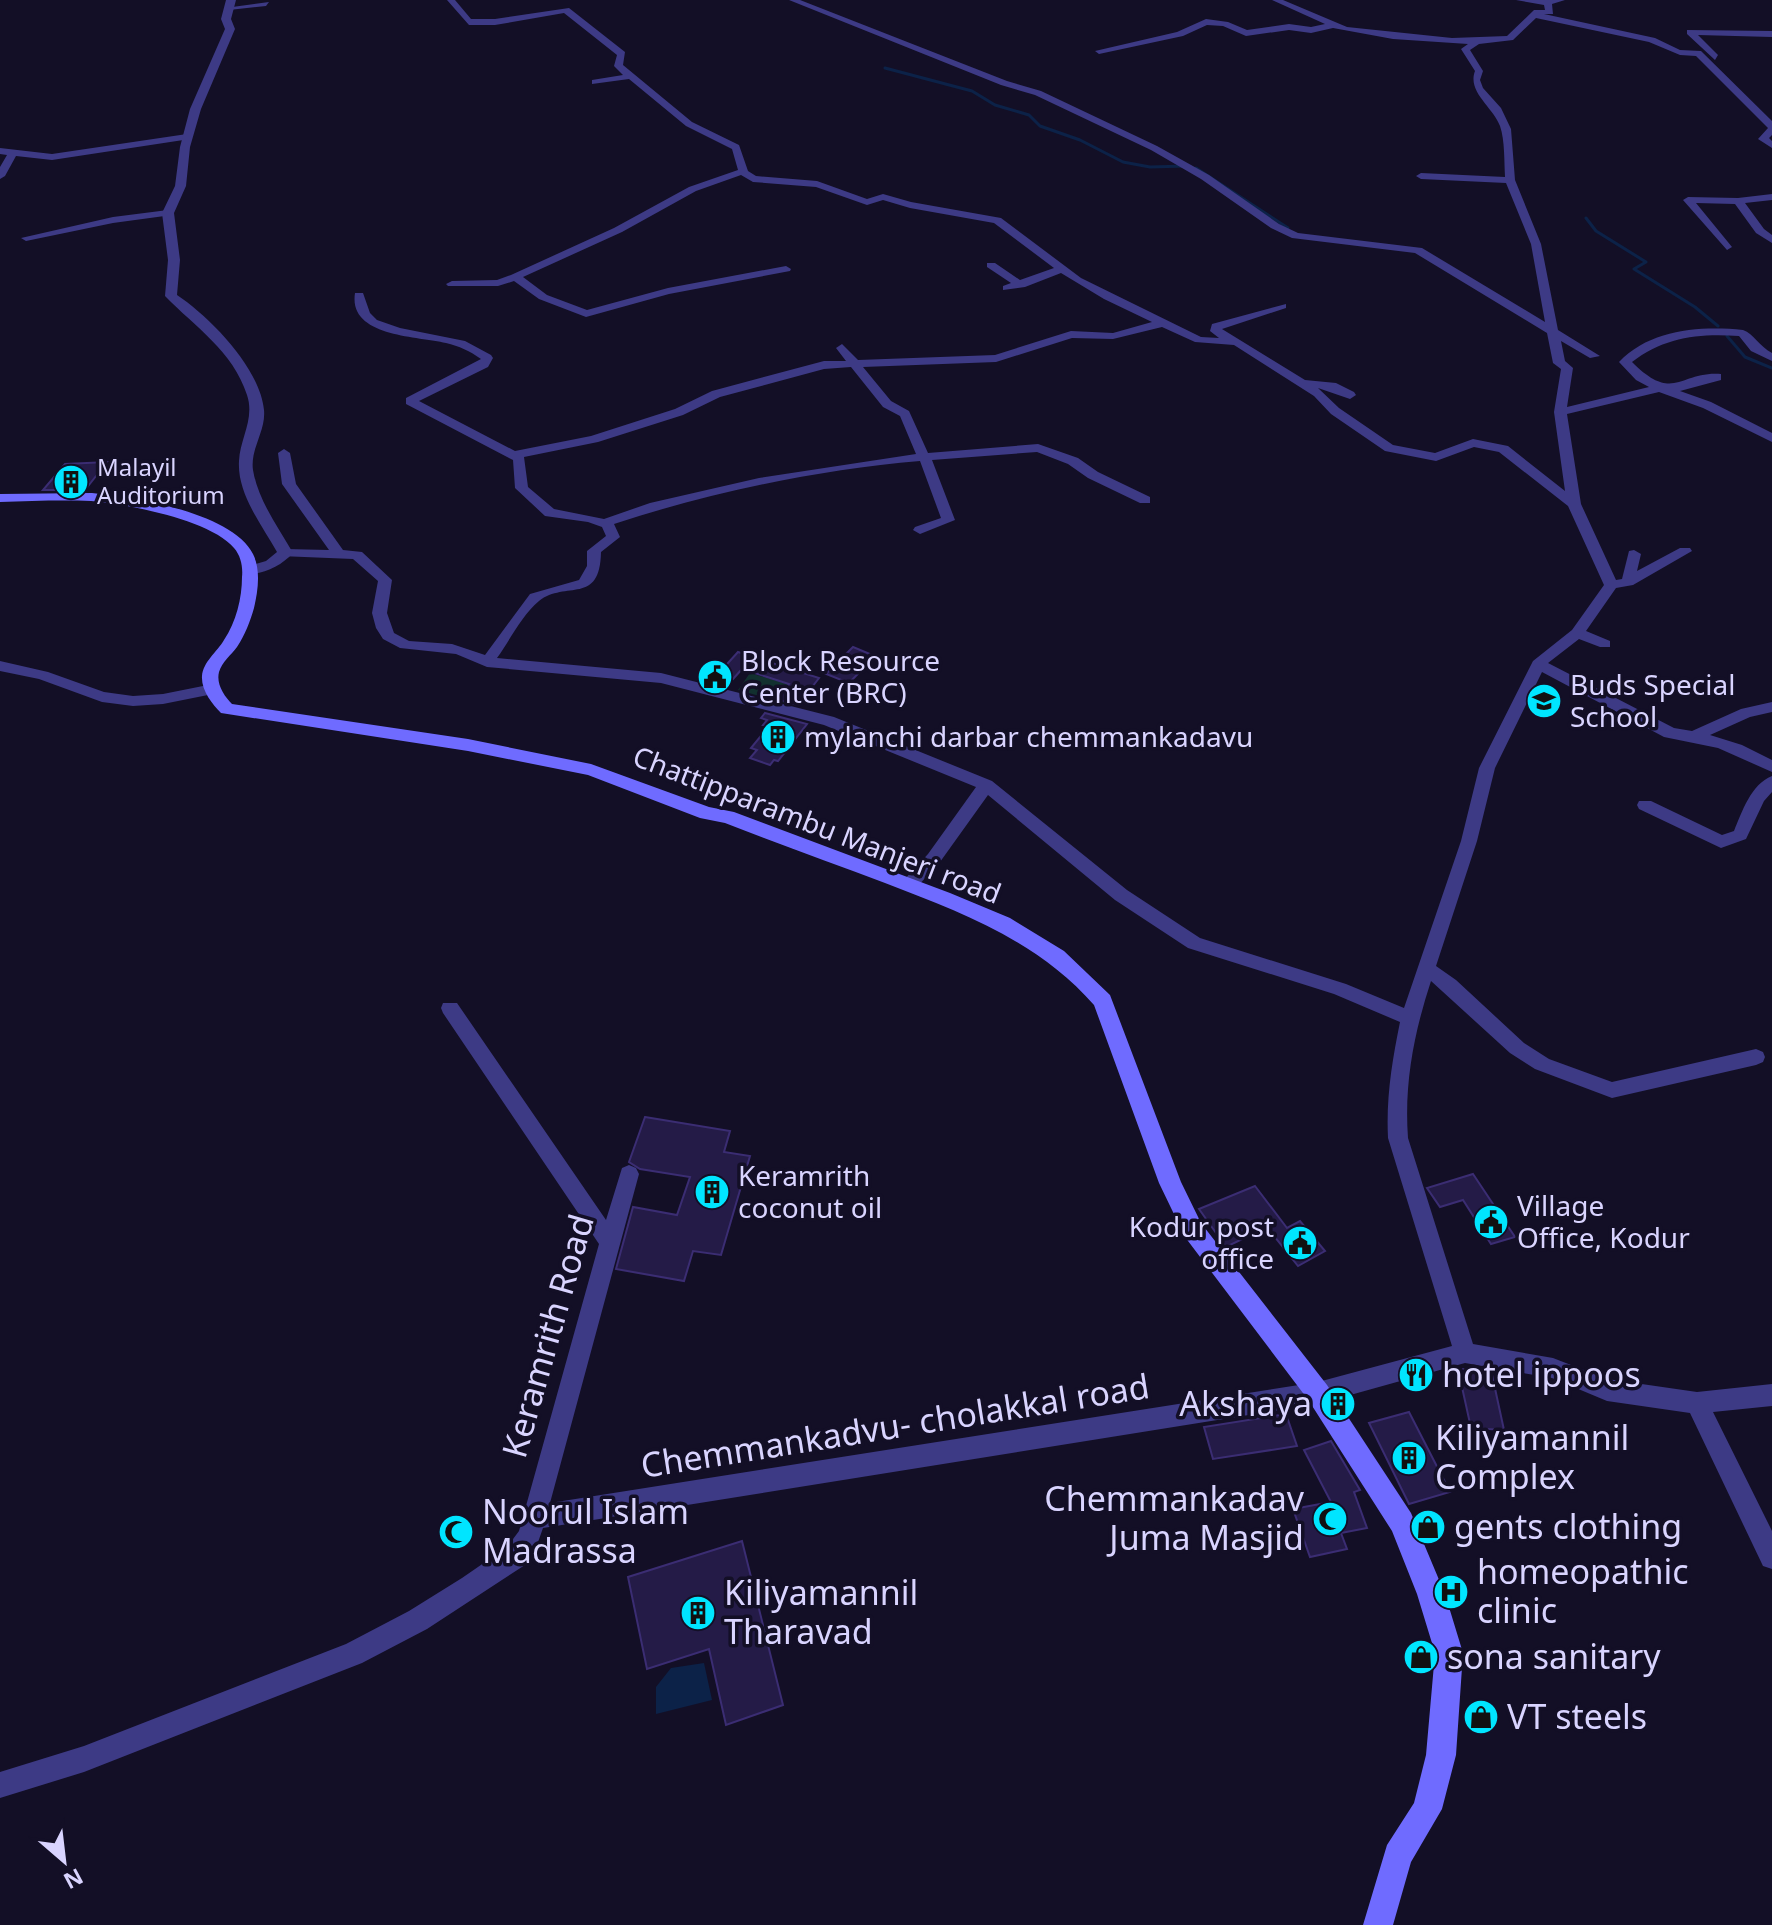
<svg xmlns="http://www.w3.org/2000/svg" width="1772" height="1925" viewBox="0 0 1772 1925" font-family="'Noto Sans',sans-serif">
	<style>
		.green { fill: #12302f }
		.water { fill: #0c2248 }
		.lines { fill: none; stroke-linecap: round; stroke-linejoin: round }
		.stream { stroke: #0c2248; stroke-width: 3 }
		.building { fill: #241b47; stroke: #3b2d73; stroke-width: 2 }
		.minor { fill: #3d3a85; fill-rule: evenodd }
		.tertiary { fill: #3d3a85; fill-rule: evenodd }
		.secondary { fill: #6f6bff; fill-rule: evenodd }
		.labels { text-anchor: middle; stroke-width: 7; stroke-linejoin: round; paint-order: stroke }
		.far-poi-label { font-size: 24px; fill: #d9d4ff; stroke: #130f26; text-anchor: start }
		.poi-label { font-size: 28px; fill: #d9d4ff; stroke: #130f26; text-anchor: start }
		.street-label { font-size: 28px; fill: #d9d4ff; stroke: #130f26 }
		.near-street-label { font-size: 34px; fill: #d9d4ff; stroke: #130f26 }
		.near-poi-label { font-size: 34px; fill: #d9d4ff; stroke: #130f26; text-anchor: start }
	</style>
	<rect width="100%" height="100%" fill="#130f26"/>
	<!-- green -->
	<path class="green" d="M750 673 797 687 792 695 805 701 802 705 787 701 784 703 738 690Z"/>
	<!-- water -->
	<path class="water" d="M704 1663 712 1700 656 1714V1687L671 1668Z"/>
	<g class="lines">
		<!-- stream -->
		<path class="stream" d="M885 68 972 91 995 105 1029 115 1040 126 1080 140 1123 162 1150 167 1186 166
			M1196 168 1288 228
			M1586 218 1596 231 1646 262 1634 269 1695 307 1718 326
			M1727 336 1745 357 1772 368"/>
	</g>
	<!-- building -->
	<path class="building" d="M107 462 85 490H43L65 464Z
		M853 647 875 656 849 683 826 674Z
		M738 652 819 678 798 705 776 699 789 684 742 669 733 679 718 674Z
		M765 713 807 724 778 761 774 760 770 765 750 758 757 750 751 748 769 726 763 725 767 720 761 718Z
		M645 1117 730 1131 724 1152 750 1156 721 1255 693 1251 684 1281 616 1269 633 1207 677 1215 690 1177 640 1169 629 1162Z
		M1473 1174 1515 1237 1491 1244 1463 1200 1440 1207 1427 1188Z
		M1255 1186 1287 1228 1300 1221 1325 1251 1298 1266 1267 1227 1226 1247 1199 1209Z
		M1458 1369 1491 1370 1504 1430 1471 1428Z
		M1409 1412 1450 1492 1409 1504 1369 1423Z
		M1286 1414 1297 1446 1213 1459 1204 1427Z
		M1331 1441 1360 1490 1354 1492 1367 1528 1341 1533 1347 1549 1310 1557 1293 1509 1331 1502 1304 1450Z
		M742 1541 783 1705 726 1725 709 1649 647 1669 628 1577Z"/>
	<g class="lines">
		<!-- minor -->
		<path class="minor" d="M447 0H455L471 19H495L569 8 625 52 623 65 692 122 739 145 748 171 756 176 817 181 867 199 883 194 911 202 1001 218 1081 278 1201 337 1219 338 1210 331 1212 324 1286 304V308L1222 329 1305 380 1336 383 1354 392 1356 395 1350 399 1318 388 1339 408 1393 445 1435 453 1473 439 1508 446 1565 491 1554 412 1561 369 1553 363 1547 333 1415 253 1292 238 1271 228 1201 179 1151 150 1035 95 1001 85 789 0H800L1007 81 1041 91 1157 146 1209 175 1279 224 1298 233 1422 248 1545 322 1531 244 1506 183 1421 179 1416 176 1421 173 1505 177C1504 161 1505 141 1500 126 1493 107 1467 92 1475 71L1461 49 1468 44 1393 39 1333 28 1311 33 1289 30 1246 36 1223 26 1207 25 1183 36 1099 54 1095 51 1177 32 1206 19 1228 22 1247 30 1289 24 1311 27 1325 24 1272 0H1283L1347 27 1452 38 1507 36 1534 10H1545L1544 5 1516 0H1565L1552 4 1553 14H1544L1655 38 1680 50 1701 51 1772 121V135L1769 138 1772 141V148L1758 139 1768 128 1696 56 1680 55 1649 42 1536 18 1513 40 1479 44 1470 50 1483 71 1480 80 1483 88 1501 108 1511 129 1515 180 1541 244 1558 330 1600 356 1590 358 1561 341 1565 361 1573 368 1567 407 1649 387 1636 380 1619 362C1651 329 1700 326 1743 330 1754 334 1759 346 1772 353V361L1751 351 1739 336C1700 333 1664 337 1632 362 1674 404 1679 371 1721 374V380L1680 391 1711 402 1772 433V442L1703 408 1659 392 1567 414 1581 504 1616 580 1622 579 1629 551 1634 550 1641 554 1637 571 1680 548H1690L1692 551 1633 585 1616 588 1586 631 1610 641V647H1600L1579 639 1548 663 1674 728 1692 731 1741 709 1772 702V712L1750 717 1710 735 1742 745 1772 760V772L1718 748 1664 737 1542 672 1495 768 1477 841 1436 966 1456 980 1524 1043 1549 1059 1612 1082 1756 1049 1763 1052 1765 1057 1763 1062 1756 1065 1612 1098 1535 1069 1510 1053 1431 981C1414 1033 1404 1083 1408 1138L1473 1344 1553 1358 1607 1379 1697 1392 1772 1384V1406L1713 1412 1772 1531V1569L1763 1566 1690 1413 1607 1401 1552 1378 1465 1363 1318 1404 543 1528 537 1545 525 1565 427 1629 362 1663 84 1772 0 1798V1772L84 1746 346 1644 409 1611 462 1578 507 1547 519 1531 599 1244 443 1013 441 1008 443 1003H457L606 1220 622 1168 629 1165 636 1168 639 1174 550 1503 1318 1382 1452 1346 1388 1138C1386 1098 1392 1061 1400 1022L1334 994 1188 948 1115 900 988 795 940 862 915 889H903L900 885 903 881 928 854 976 787 824 725 661 683 487 667 456 654 400 648 383 639 376 628 372 613 378 581 353 559 280 556V550L285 549 329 550 282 484 278 453 284 449 290 453 296 484 343 550 362 552 392 580 387 613 394 633 409 641 452 644 485 655 530 594 579 580 587 566V551L606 536 602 527 588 522 545 516 515 488 513 460 406 404V398L481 359C470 351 459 346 446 343 417 336 348 337 355 293H363L370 313 377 320 400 328 465 341 491 355 493 358 488 367 419 401 515 451 591 436 675 409 712 391 824 361H846L836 348 842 344 858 360 995 355 1071 331 1113 333 1152 322 1104 299 1061 273 1025 287 1003 290V286L1011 283 987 267V263H995L1020 280 1054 268 994 223 910 208 883 200 867 205 816 187 753 182 741 175 696 191 622 232 523 277 547 295 587 310 668 288 786 266 791 269 790 271 669 294 586 317 539 299 514 281 498 286H448L446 284 452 281 497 280 511 275 614 228 689 187 738 170 732 149 686 126 629 79 592 84V80L623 75 614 66 617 55 564 13 495 25H469ZM1162 327 1195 342 1234 345 1314 396 1331 414 1385 451 1436 461 1474 447 1499 452 1568 506 1604 585 1572 630 1533 661 1479 768 1461 841 1404 1008 1346 984 1200 938 1127 890 992 781 834 717 661 673 497 658C510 640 522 615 539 601 566 580 600 606 601 552L620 537 614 524C711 492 817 470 920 461L941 518 915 527 913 530 920 534 955 520 932 460 1037 452 1068 464 1088 478 1140 503H1150V497L1098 472 1078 458 1038 444 928 453 909 411 891 401 863 367 996 362 1072 338 1113 339ZM851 367 883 407 900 416 916 454 759 478 650 503 604 519 554 509 528 487 524 457 598 442 683 415 720 397 824 369Z
			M269 2 266 6 229 10 225 8Z
			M1687 30 1772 31V37L1698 35 1718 55 1715 60 1687 34Z
			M187 134 192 137 190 139 52 160 16 156 5 176 0 179V167L7 155 0 154V148L52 154Z
			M1772 194V200L1745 203 1764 229 1772 235V243L1756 233 1735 204 1696 203 1732 247 1727 250 1683 200 1688 197 1738 198Z
			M168 210 173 213 172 215 113 223 26 241 21 238 113 217Z
			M0 661 48 672 104 692 133 696 163 694 213 684 221 689 213 694 163 704 133 706 102 702 39 679 0 671Z
			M1772 776V792L1764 801 1746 839 1721 848 1639 809 1637 805 1639 801H1651L1722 835 1734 831C1742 812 1751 784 1772 776Z"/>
		<!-- tertiary -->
		<path class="tertiary" d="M226 0H236L231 19 235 29 201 109 190 147 186 186 174 213 180 260 177 295C210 317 260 368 264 410 266 431 250 449 253 470 258 500 278 527 293 553 281 566 262 576 245 573V567L266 561 277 552C262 525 237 494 239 461 240 438 255 419 247 395 233 351 195 327 165 296L168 260 162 213 175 186 180 147 190 109 225 29 221 19Z"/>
		<!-- secondary -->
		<path class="secondary" d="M92 493C134 497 233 513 253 554 261 570 258 591 254 608 250 622 245 635 237 647 231 655 222 662 219 672 216 684 224 696 232 704L468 739 591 764 709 807 734 812 950 893 1010 918 1064 951 1110 995 1181 1182 1201 1223 1327 1385 1411 1513 1445 1594 1463 1653 1456 1755 1442 1809 1411 1862 1393 1925H1363L1387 1845 1414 1803 1426 1755 1435 1653 1417 1594 1392 1531 1309 1401 1185 1237 1159 1183 1094 1005C1038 941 963 913 885 883 832 863 778 844 725 823L700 818 588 775 468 751 221 713C212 704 201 690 202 676 203 662 217 652 224 640 236 622 242 598 242 577 243 567 241 556 234 548 211 520 127 504 91 501 61 500 30 501 0 502V494Z"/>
	</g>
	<!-- icons -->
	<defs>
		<symbol id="building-disc" viewBox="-11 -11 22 22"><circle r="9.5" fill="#00e5ff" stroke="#130f26"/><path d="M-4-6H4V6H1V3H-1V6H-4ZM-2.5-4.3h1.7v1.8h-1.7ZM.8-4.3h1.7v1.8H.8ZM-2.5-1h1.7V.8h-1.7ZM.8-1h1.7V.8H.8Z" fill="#111"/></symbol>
		<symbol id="civic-disc" viewBox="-11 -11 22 22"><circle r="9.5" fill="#00e5ff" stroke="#130f26"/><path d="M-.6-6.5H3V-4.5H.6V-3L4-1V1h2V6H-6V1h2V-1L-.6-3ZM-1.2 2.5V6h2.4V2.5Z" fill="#111"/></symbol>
		<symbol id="school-disc" viewBox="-11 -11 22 22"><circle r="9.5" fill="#00e5ff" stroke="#130f26"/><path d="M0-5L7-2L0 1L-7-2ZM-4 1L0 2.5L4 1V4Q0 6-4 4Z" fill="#111"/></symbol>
		<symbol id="restaurant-disc" viewBox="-11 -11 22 22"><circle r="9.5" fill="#00e5ff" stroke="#130f26"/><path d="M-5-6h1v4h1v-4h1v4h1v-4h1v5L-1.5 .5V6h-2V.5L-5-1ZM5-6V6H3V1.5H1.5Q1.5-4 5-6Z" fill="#111"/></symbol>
		<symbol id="mosque-disc" viewBox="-11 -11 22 22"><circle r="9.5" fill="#00e5ff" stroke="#130f26"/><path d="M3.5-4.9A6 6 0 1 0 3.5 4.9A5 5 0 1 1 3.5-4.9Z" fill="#111"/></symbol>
		<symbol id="shop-disc" viewBox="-11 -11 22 22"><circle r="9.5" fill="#00e5ff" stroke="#130f26"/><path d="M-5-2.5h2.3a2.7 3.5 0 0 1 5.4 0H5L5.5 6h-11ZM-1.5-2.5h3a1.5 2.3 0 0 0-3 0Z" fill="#111"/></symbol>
		<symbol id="hospital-disc" viewBox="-11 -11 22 22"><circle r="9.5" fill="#00e5ff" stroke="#130f26"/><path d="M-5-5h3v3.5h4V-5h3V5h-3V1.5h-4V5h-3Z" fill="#111"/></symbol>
	</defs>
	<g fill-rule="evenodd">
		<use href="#building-disc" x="51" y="462" width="40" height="40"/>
		<use href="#civic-disc" x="695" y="657" width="40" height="40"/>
		<use href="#school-disc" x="1524" y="681" width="40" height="40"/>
		<use href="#building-disc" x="758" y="717" width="40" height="40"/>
		<use href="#building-disc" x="692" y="1172" width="40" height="40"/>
		<use href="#civic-disc" x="1471" y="1202" width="40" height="40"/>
		<use href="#civic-disc" x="1280" y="1223" width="40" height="40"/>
		<use href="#restaurant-disc" x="1396" y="1355" width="40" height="40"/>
		<use href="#building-disc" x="1318" y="1384" width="40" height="40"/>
		<use href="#building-disc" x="1389" y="1438" width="40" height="40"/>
		<use href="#mosque-disc" x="1310" y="1499" width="40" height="40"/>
		<use href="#shop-disc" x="1408" y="1507" width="40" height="40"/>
		<use href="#mosque-disc" x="436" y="1512" width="40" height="40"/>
		<use href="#hospital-disc" x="1431" y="1572" width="40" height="40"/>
		<use href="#building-disc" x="678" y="1593" width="40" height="40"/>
		<use href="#shop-disc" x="1401" y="1637" width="40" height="40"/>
		<use href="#shop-disc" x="1461" y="1697" width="40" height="40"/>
	</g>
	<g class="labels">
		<!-- far-poi labels -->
		<g class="far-poi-label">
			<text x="97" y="476">Malayil<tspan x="97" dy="28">Auditorium</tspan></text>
		</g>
		<!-- poi labels -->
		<g class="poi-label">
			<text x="741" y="671">Block Resource<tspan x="741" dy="32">Center (BRC)</tspan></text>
			<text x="1570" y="695">Buds Special<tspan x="1570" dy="32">School</tspan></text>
			<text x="804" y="747">mylanchi darbar chemmankadavu</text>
			<text x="738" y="1186">Keramrith<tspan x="738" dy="32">coconut oil</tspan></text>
			<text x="1517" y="1216">Village<tspan x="1517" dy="32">Office, Kodur</tspan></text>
			<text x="1274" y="1237" text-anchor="end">Kodur post<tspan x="1274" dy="32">office</tspan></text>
		</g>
		<!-- street labels -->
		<g class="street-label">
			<text transform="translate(817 825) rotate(21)" y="10">Chattipparambu Manjeri road</text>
		</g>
		<!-- near-street labels -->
		<g class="near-street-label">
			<text transform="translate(548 1336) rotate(-74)" y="12">Keramrith Road</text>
			<text transform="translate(895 1426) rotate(-9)" y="12">Chemmankadvu- cholakkal road</text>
		</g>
		<!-- near-poi labels -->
		<g class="near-poi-label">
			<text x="1442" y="1387">hotel ippoos</text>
			<text x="1312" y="1416" text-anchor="end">Akshaya</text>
			<text x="1435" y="1450">Kiliyamannil<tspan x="1435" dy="39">Complex</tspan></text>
			<text x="1304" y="1511" text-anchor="end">Chemmankadav<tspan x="1304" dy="39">Juma Masjid</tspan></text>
			<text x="482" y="1524">Noorul Islam<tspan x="482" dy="39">Madrassa</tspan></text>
			<text x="1454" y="1539">gents clothing</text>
			<text x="1477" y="1584">homeopathic<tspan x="1477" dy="39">clinic</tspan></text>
			<text x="724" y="1605">Kiliyamannil<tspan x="724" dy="39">Tharavad</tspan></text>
			<text x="1447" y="1669">sona sanitary</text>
			<text x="1507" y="1729">VT steels</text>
		</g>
	</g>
	<!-- north arrow -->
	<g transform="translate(64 1861) rotate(152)" stroke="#130f26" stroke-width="6" paint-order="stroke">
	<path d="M0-6L14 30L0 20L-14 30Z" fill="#d9d4ff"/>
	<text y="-12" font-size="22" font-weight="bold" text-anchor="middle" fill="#d9d4ff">N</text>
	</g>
</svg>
